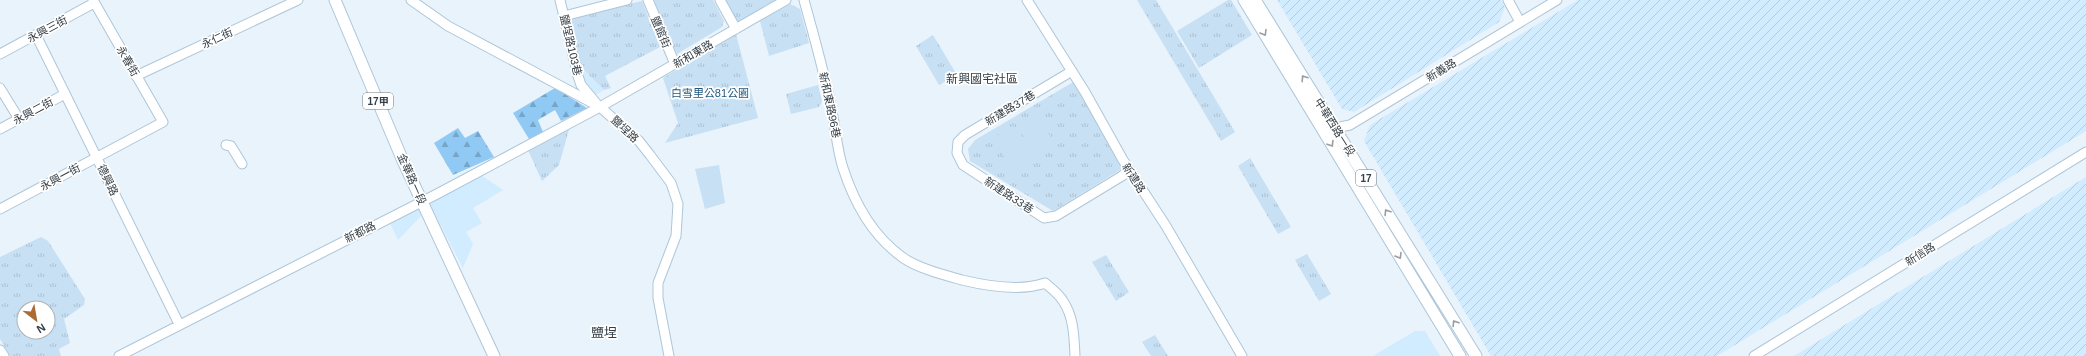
<svg xmlns="http://www.w3.org/2000/svg" width="2086" height="356" viewBox="0 0 2086 356" font-family="Helvetica,'Noto Sans TC',sans-serif">
	<style>
		.built { fill: #d1ebff }
		.industrial { fill: url(#industrial-furrows) }
		.grass { fill: url(#grass-tufts); fill-rule: evenodd }
		.forest { fill: url(#forest-firs) }
		.pitch { fill: #c7e0f4 }
		.lines { fill: none; stroke-linecap: round; stroke-linejoin: round }
		.minor-casing { stroke: #adc6d9; stroke-width: 11 }
		.major-casing { stroke: #adc6d9; stroke-width: 13 }
		.minor { stroke: #fff; stroke-width: 9 }
		.major { stroke: #fff; stroke-width: 11 }
		.oneway { stroke: #9a9ea2 }
		.labels { text-anchor: middle; stroke-width: 3.5; stroke-linejoin: round; paint-order: stroke }
		.shield { fill: #fff; stroke: #71787e; stroke-width: 1 }
		.shield-label { font-size: 10px; font-weight: bold; fill: #343e46 }
		.street-label { font-size: 11px; fill: #343e46; stroke: #fff }
		.park-label { font-size: 11px; fill: #22587c; stroke: #fff }
		.neighbourhood-label { font-size: 12px; fill: #343e46; stroke: #fff }
		.quarter-label { font-size: 13px; fill: #343e46; stroke: #fff }
	</style>
	<defs>
		<pattern id="industrial-furrows" width="10" height="10" patternUnits="userSpaceOnUse"><rect width="10" height="10" fill="#d1ebff"/><path d="M-1 1l2-2M0 10L10 0M9 11l2-2" fill="none" stroke="#b4cbdc"/></pattern>
		<pattern id="grass-tufts" width="24" height="20" patternUnits="userSpaceOnUse"><rect width="24" height="20" fill="#c7e0f4"/><path d="M3 7l-1-3M5 7V3M7 7l1-3M15 17l-1-3M17 17v-4M19 17l1-3" fill="none" stroke="#acc1d3"/></pattern>
		<pattern id="forest-firs" width="22" height="20" patternUnits="userSpaceOnUse"><rect width="22" height="20" fill="#90caf4"/><path d="M5 1l3.5 6h-7zM16 11l3.5 6h-7z" fill="#76a5c7"/></pattern>
	</defs>
	<rect width="100%" height="100%" fill="#e9f3fb"/>
	<!-- built -->
	<path class="built" d="M582 68 604 90 594 96 583 83 579 72Z
		M481 175 503 190 473 208 482 223 466 232 473 244 463 268 429 203Z
		M419 209 422 215 398 240 390 223Z
		M1415 331H1425L1440 356H1373Z"/>
	<!-- industrial -->
	<path class="industrial" d="M1277 0H1501L1505 7 1499 22 1354 112 1342 109Z
		M1578 0H2086V131L1717 356H1491L1364 141 1370 125Z
		M2086 177V356H1794Z"/>
	<!-- grass -->
	<path class="grass" d="M654 0H713L724 21 722 27 677 54Z
		M722 0H778L736 26Z
		M1137 0H1156L1235 132 1221 141Z
		M1228 0H1231L1252 35 1199 68 1177 31Z
		M642 1 660 47 605 76 611 88 604 90 582 68 566 18Z
		M790 4 800 9 809 43 769 56 760 21Z
		M736 34 758 118 665 143 678 123 663 78Z
		M933 35 957 75 939 85 916 46Z
		M1075 81 1125 167 1053 211 970 161 968 149 975 140Z
		M818 85 822 101 819 107 791 114 786 94Z
		M570 126 559 165 542 181 527 148Z
		M1250 158 1291 227 1278 234 1238 166Z
		M41 237 48 241 85 299 84 305 64 319 70 343 59 349 61 356H10L0 339V257ZM24 308H48V332H24Z
		M1307 254 1331 294 1319 301 1295 260Z
		M1106 255 1129 292 1116 301 1092 262Z
		M1155 335 1168 356H1151L1142 342Z"/>
	<!-- forest -->
	<path class="forest" d="M555 88 587 108 561 121 555 110 538 120 543 132 529 139 513 113Z
		M458 128 465 138 478 131 494 157 453 175 434 143Z"/>
	<!-- pitch -->
	<path class="pitch" d="M1035 112 1055 144 1035 156 1016 124Z
		M1013 126 1032 157 1012 170 993 138Z
		M719 165 725 203 705 209 695 169Z"/>
	<g class="lines">
		<defs>
			<path id="minor" d="M411 0 448 26 600 107 639 141 650 155 671 183 678 204 676 236 658 283V298L669 356
				M560 0 578 76 581 85 596 103
				M648 0 675 64
				M720 0 736 29
				M804 0C814 37 825 74 832 112 836 130 837 150 843 168 854 202 873 236 902 257 917 268 944 275 962 280 987 286 1020 292 1045 283 1051 288 1059 294 1063 301 1074 317 1074 337 1075 356
				M1027 0 1085 92 1123 160 1166 226 1242 356
				M1508 0 1520 22
				M564 16 627 0
				M36 35 179 324
				M0 54 94 3
				M1072 71 965 135 958 142 957 153 963 165 1044 218 1056 216 1122 176 1129 170
				M136 76 298 0
				M0 88 19 119
				M0 129 65 94
				M1330 129 1350 125 1557 0
				M226 145 231 146 242 164
				M0 209 163 122 93 0
				M0 350 4 356
				M119 356 437 194 600 107 786 0
				M1754 356 2086 152"/>
			<path id="major" d="M335 0 403 161 494 356
				M1244 0 1460 356
				M1255 0 1476 356"/>
		</defs>
		<!-- minor casing -->
		<use href="#minor" class="minor-casing"/>
		<!-- major casing -->
		<use href="#major" class="major-casing"/>
		<!-- minor -->
		<use href="#minor" class="minor"/>
		<!-- major -->
		<use href="#major" class="major"/>
	</g>
	<!-- one-way arrows -->
	<defs><path id="oneway-chevron" d="M-2-3.5L2.5 0L-2 3.5" fill="none" stroke-width="1.6" stroke-linecap="round" stroke-linejoin="round"/></defs>
	<g class="oneway">
		<use href="#oneway-chevron" transform="translate(1264 33) rotate(59)"/>
		<use href="#oneway-chevron" transform="translate(1304 78) rotate(-123)"/>
		<use href="#oneway-chevron" transform="translate(1331 144) rotate(58)"/>
		<use href="#oneway-chevron" transform="translate(1387 212) rotate(-122)"/>
		<use href="#oneway-chevron" transform="translate(1399 256) rotate(59)"/>
		<use href="#oneway-chevron" transform="translate(1455 323) rotate(-122)"/>
	</g>
	<g class="labels">
		<!-- shield labels -->
		<g class="shield">
			<rect x="363" y="93" width="30" height="16" rx="3"/>
			<rect x="1356" y="170" width="20" height="16" rx="3"/>
		</g>
		<g class="shield-label">
			<text x="378" y="105">17甲</text>
			<text x="1366" y="182">17</text>
		</g>
		<!-- street labels -->
		<g class="street-label">
			<text transform="translate(47 29) rotate(-28)" y="4">永興三街</text>
			<text transform="translate(661 32) rotate(67)" y="4">鹽館街</text>
			<text transform="translate(217 38) rotate(-25)" y="4">永仁街</text>
			<text transform="translate(571 45) rotate(77)" y="4">鹽埕路103巷</text>
			<text transform="translate(693 54) rotate(-30)" y="4">新和東路</text>
			<text transform="translate(128 61) rotate(60)" y="4">永春街</text>
			<text transform="translate(1441 70) rotate(-31)" y="4">新義路</text>
			<text transform="translate(830 105) rotate(78)" y="4">新和東路96巷</text>
			<text transform="translate(1010 108) rotate(-31)" y="4">新建路37巷</text>
			<text transform="translate(33 111) rotate(-28)" y="4">永興二街</text>
			<text transform="translate(1335 127) rotate(58)" y="4">中華西路一段</text>
			<text transform="translate(625 129) rotate(43)" y="4">鹽埕路</text>
			<text transform="translate(60 177) rotate(-28)" y="4">永興一街</text>
			<text transform="translate(1134 178) rotate(58)" y="4">新建路</text>
			<text transform="translate(412 179) rotate(66)" y="4">金華路一段</text>
			<text transform="translate(108 180) rotate(64)" y="4">德興路</text>
			<text transform="translate(1009 195) rotate(33)" y="4">新建路33巷</text>
			<text transform="translate(360 232) rotate(-27)" y="4">新都路</text>
			<text transform="translate(1920 254) rotate(-32)" y="4">新信路</text>
		</g>
		<!-- park labels -->
		<g class="park-label">
			<text x="710" y="97">白雪里公81公園</text>
		</g>
		<!-- neighbourhood labels -->
		<g class="neighbourhood-label">
			<text x="982" y="83">新興國宅社區</text>
		</g>
		<!-- quarter labels -->
		<g class="quarter-label">
			<text x="604" y="337">鹽埕</text>
		</g>
	</g>
	<!-- north arrow -->
	<g transform="translate(36 320) rotate(149)"><circle r="19" fill="#ffffff" stroke="#aeb2b5"/>
	<path d="M0-3L7 15L0 10L-7 15Z" fill="#ab6c33"/>
	<text y="-6" font-size="11" font-weight="bold" text-anchor="middle" fill="#343e46">N</text>
	</g>
</svg>
